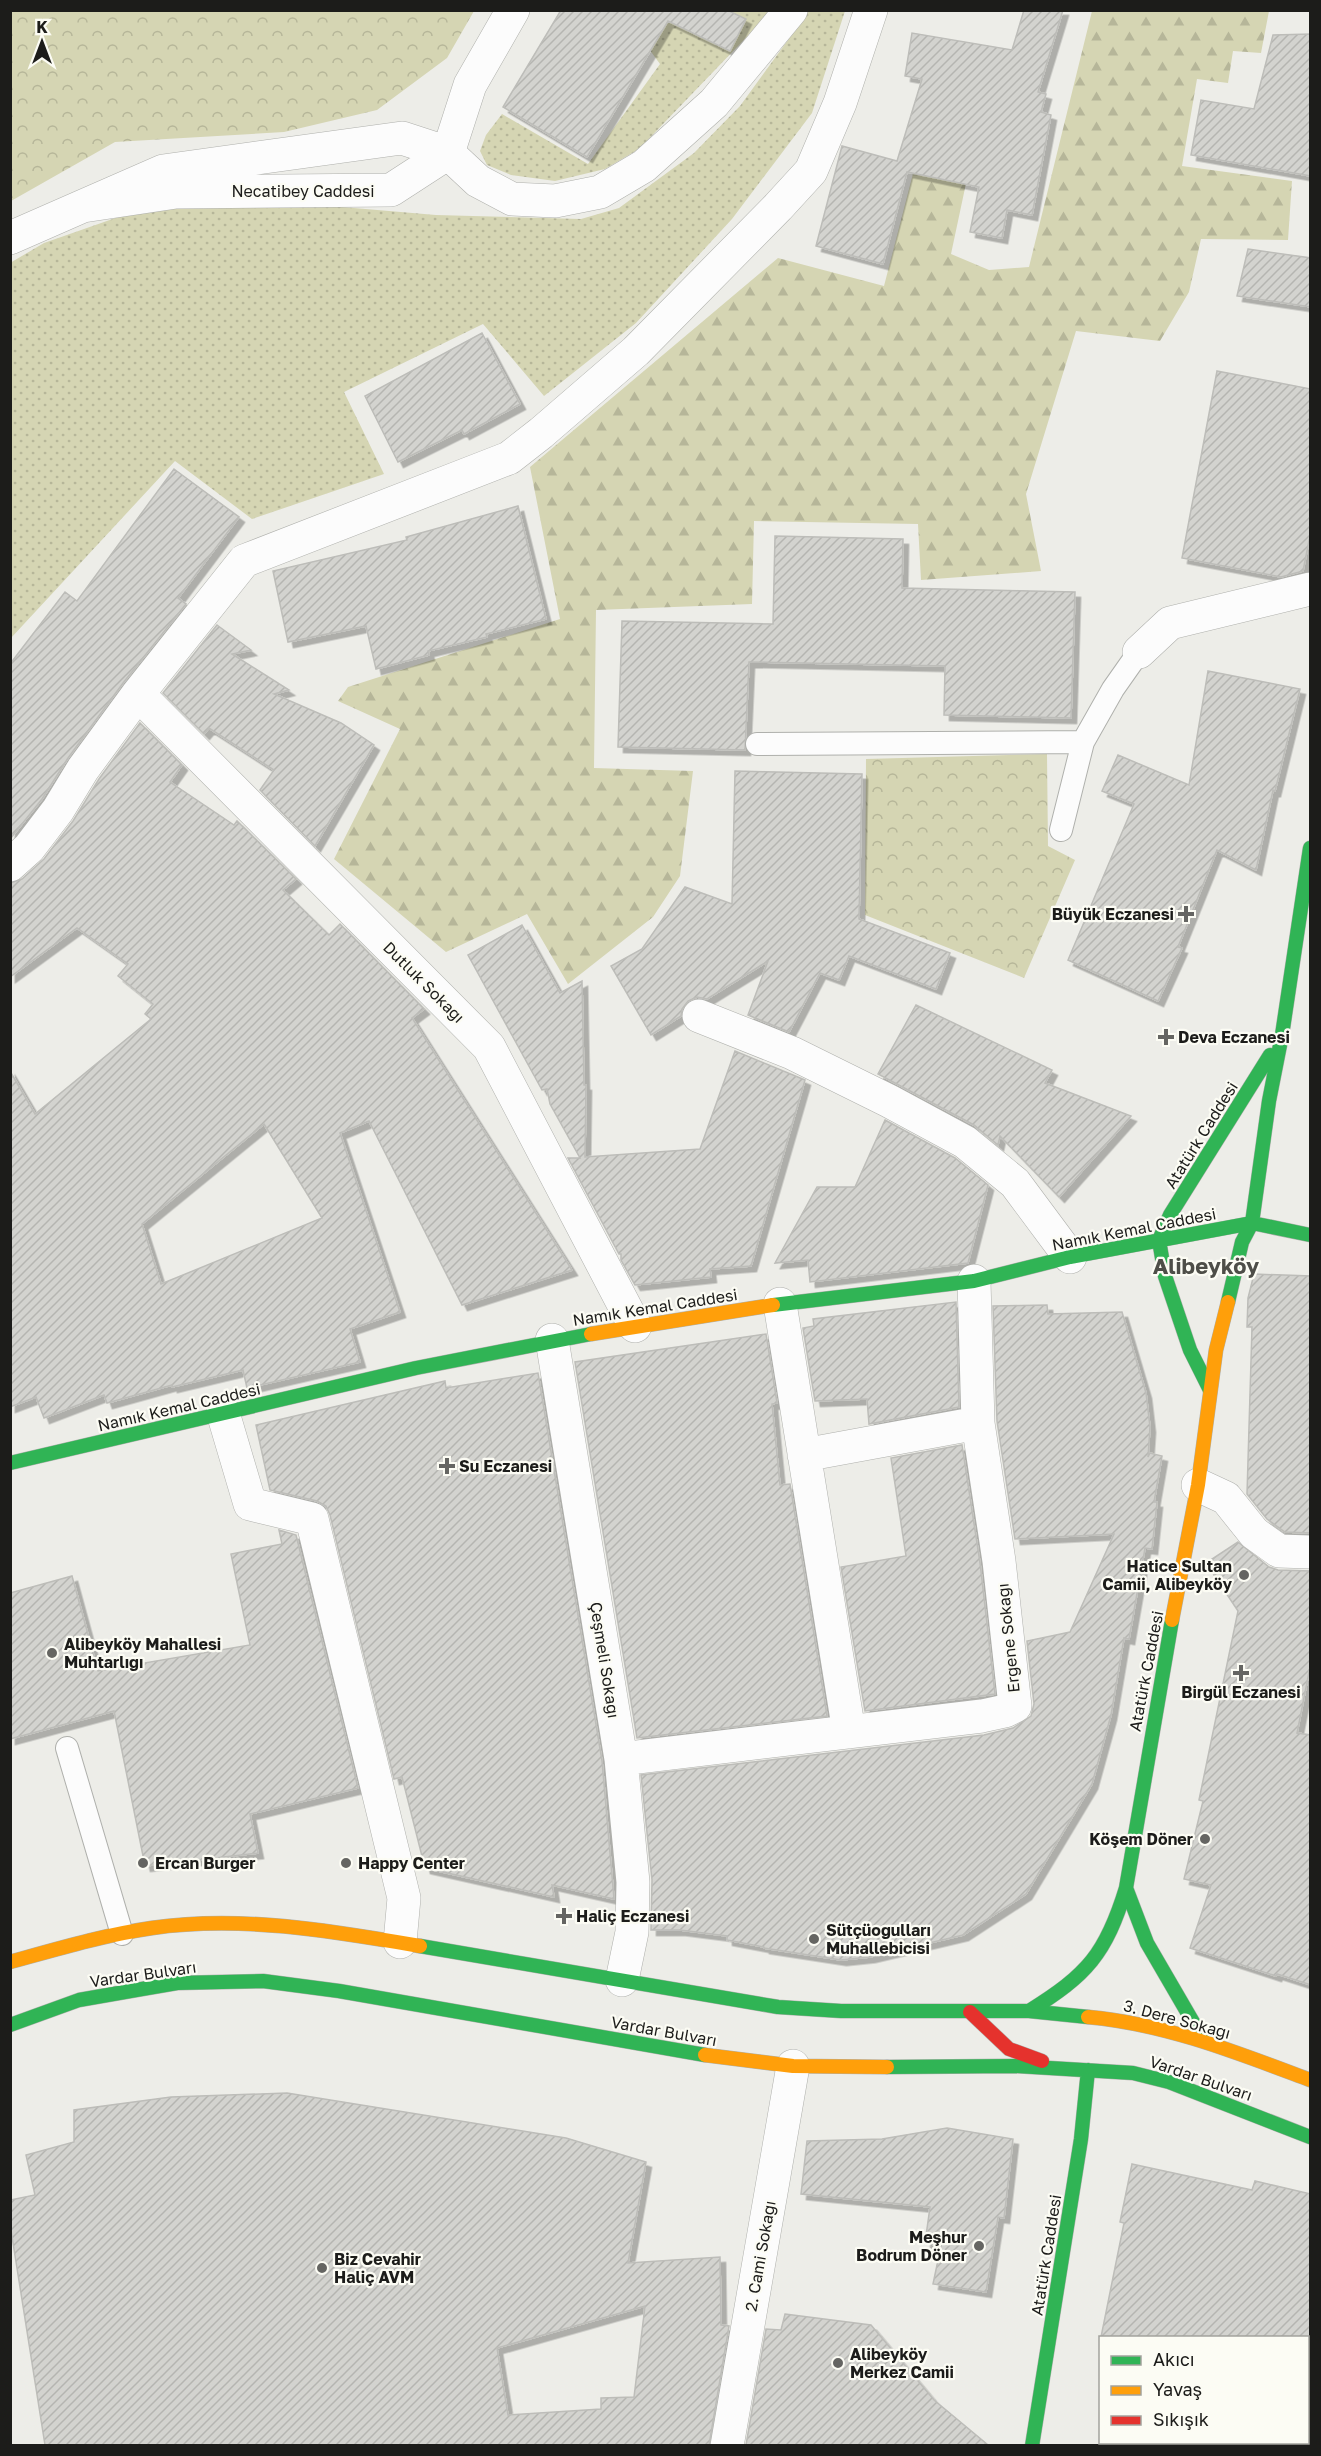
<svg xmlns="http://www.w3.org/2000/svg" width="1321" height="2456" viewBox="0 0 1321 2456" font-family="'Golos Text',sans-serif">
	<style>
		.grass { fill: url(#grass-dots) }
		.forest { fill: url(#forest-firs) }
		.park { fill: url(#park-crowns) }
		.building { fill: url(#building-hatch); stroke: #bdbdb9; stroke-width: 1.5; fill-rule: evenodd; filter: url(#shadow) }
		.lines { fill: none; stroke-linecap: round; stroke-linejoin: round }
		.lane-casing { stroke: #afb0ac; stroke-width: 24 }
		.street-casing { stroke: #afb0ac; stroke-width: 34 }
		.fast-casing { stroke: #afb0ac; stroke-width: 15 }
		.slow-casing { stroke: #afb0ac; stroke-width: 15 }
		.jam-casing { stroke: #afb0ac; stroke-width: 15 }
		.lane { stroke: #fcfcfc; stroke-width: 22 }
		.street { stroke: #fcfcfc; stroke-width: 33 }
		.fast { stroke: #30b455; stroke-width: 14 }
		.slow { stroke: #ff9f0a; stroke-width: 14 }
		.jam { stroke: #e5322d; stroke-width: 14 }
		.poi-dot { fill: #656562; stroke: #fcfcf4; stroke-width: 2 }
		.labels { text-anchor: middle; stroke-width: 4.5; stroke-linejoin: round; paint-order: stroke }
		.street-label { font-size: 16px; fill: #1c1c1a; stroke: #fcfcf4 }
		.poi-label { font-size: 16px; font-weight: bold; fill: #1c1c1a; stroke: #fcfcf4; text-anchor: start }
		.district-label { font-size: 22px; font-weight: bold; fill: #4e4e48; stroke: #fcfcf4 }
	</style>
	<defs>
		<pattern id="grass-dots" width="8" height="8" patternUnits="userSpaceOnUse" patternTransform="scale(1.5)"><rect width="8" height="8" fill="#d5d5b3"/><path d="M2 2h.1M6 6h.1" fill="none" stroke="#b6b699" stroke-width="1.8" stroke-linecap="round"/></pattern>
		<pattern id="forest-firs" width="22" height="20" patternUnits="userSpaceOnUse" patternTransform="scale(1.5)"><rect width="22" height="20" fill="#d5d5b3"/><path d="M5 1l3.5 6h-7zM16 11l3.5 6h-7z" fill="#b6b699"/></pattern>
		<pattern id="park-crowns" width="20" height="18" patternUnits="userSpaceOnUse" patternTransform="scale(1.5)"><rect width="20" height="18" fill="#d5d5b3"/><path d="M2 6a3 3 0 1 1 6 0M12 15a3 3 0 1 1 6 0" fill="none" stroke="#b6b699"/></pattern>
		<pattern id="building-hatch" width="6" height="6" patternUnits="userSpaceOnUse" patternTransform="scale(1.5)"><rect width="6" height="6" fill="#d3d3cf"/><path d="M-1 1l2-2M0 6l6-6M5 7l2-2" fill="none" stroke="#b5b5b1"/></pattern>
		<filter id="shadow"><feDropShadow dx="5.5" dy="5.5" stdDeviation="0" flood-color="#0004"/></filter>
	</defs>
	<rect width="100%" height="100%" fill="#edede8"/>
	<!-- grass -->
	<path class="grass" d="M671 11H770L766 17 639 149 605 169 555 181 511 175 487 165 480 151 486 135 502 114 588 164 660 64 649 49Z
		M809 11H845L812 113 732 219 636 323 544 396 483 324 344 392 384 474 252 519 175 461 11 638 10 263 44 243 124 215 176 206 295 203 436 215 581 219 619 208 694 153 740 106Z"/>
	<!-- forest -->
	<path class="forest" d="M1092 11H1269L1261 53 1233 51 1228 83 1197 79 1182 166 1292 181 1288 240 1201 239 1189 292 1160 341 1076 331 1026 494 1041 571 921 580 918 524 754 521 752 604 596 610 594 768 693 771 680 876 653 917 568 984 527 914 446 952 334 859 400 729 338 701 348 687 560 619 530 467 778 258 884 286 917 158 968 174 951 254 989 270 1029 267Z"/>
	<!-- park -->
	<path class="park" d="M11 10H474V11L447 58 377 110 284 132 115 142 11 201Z
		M1047 754 1048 846 1075 860 1024 978 865 915 866 759Z"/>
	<!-- building -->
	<path class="building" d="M561 10H727L746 19 730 51 668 21 587 157 503 107Z
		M1024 10H1063L1038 92 1046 94 1041 112 1051 115 1032 215 1007 210 1002 238 970 232 979 187 907 172 883 264 816 246 842 146 897 161 922 79 905 76 912 33 1012 50Z
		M1311 34V176L1191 155 1201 100 1254 109 1273 35Z
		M1248 249 1311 258V307L1237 296Z
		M482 333 520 404 464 434 462 430 398 462 365 396Z
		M1217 371 1311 389V531L1303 571 1281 577 1182 558Z
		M174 469 239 517 178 598 186 604 123 683 68 758 42 799 10 839V664L65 592 77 601Z
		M518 506 546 619 486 634 487 637 428 651 429 655 376 669 366 626 288 642 273 571 407 540 406 537Z
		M775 536 903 539 902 588 1075 592 1071 718 944 715 945 666 749 662 745 750 618 747 622 621 773 624Z
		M217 625 251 650 232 654 289 690 274 694 341 723 374 745 315 846 260 790 274 770 209 728 204 734 163 693Z
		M1208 671 1300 689 1275 791 1273 790 1256 870 1217 850 1178 947 1182 948 1158 1001 1068 960 1134 804 1102 791 1118 755 1189 785Z
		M140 723 182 765 170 782 234 825 237 821 296 879 283 890 329 935 340 924 424 1009 412 1018 572 1270 462 1305 369 1121 340 1133 400 1312 350 1329 360 1362 247 1388 243 1370 172 1387V1385L107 1403 104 1395 44 1418 36 1397 10 1407V1071L35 1114 151 1019 145 1014 153 1004 118 976 128 964 77 928 10 977V883L22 879 44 859 73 821 99 779ZM264 1124 322 1218 161 1284 142 1224Z
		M735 771 862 774 859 919 950 953 936 989 849 956 839 980 820 973 789 1032 748 1015 768 961 707 999 697 997 688 1001 682 1009 681 1016 651 1035 611 966 642 949 685 887 732 904Z
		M522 925 560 993 582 981 584 1085H586L585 1157 700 1149 735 1051 805 1080 751 1266 710 1269 711 1277 635 1285 621 1260V1254H619L568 1158H580L550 1104 547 1089 542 1090 468 955Z
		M916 1005 1052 1070 1045 1083 1131 1116 1059 1197 1000 1136 998 1145 974 1125 878 1074Z
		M885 1120 955 1158 988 1185 968 1263 810 1282 808 1260 775 1263 817 1187H855Z
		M1254 1274 1311 1276V1533L1285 1532 1267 1519 1247 1494 1252 1327H1247L1248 1298Z
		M956 1302 959 1407 869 1424 867 1399 815 1401 803 1328 814 1326 813 1319Z
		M1047 1305 1048 1314 1122 1312 1146 1393 1150 1427 1148 1457 1150 1453 1162 1456 1154 1502H1157L1152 1549 1145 1548 1129 1639 1124 1638 1111 1715 1092 1784 1026 1894 963 1935 870 1957 841 1960 764 1948V1947L727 1940V1936L680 1930H651L652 1880 641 1775 984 1735 1013 1728 1031 1716 1034 1704 1027 1641 1070 1632 1114 1534 1015 1539 997 1421 993 1306Z
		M766 1334 777 1403 772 1404 780 1485 790 1484 827 1716 637 1738 575 1362Z
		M538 1373 602 1761 614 1899 552 1885 554 1897 425 1868 402 1777 394 1779 330 1515 326 1506 317 1501 270 1490 256 1425 445 1381 446 1388Z
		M962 1445 980 1563 995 1694 865 1711 841 1567 906 1556 891 1458Z
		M279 1530 296 1535 358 1788 250 1814 258 1853 145 1866 114 1711 10 1739V1593L72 1576 98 1671 250 1645 231 1554 282 1544Z
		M1238 1542 1269 1567 1278 1570 1311 1571V1662L1297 1733 1311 1735V1985L1277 1974 1276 1976 1190 1948 1211 1885 1184 1879 1203 1801 1199 1800 1238 1611 1206 1563Z
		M287 2093 566 2138 646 2162 628 2263 720 2257 721 2325 729 2326 709 2445H45L10 2224V2200L35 2195 26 2155 74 2142V2110L171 2097ZM645 2306 634 2397 601 2398V2409L508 2415 497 2348Z
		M947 2128 1013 2139 1004 2218 998 2217 986 2292 933 2284 941 2246 925 2243 930 2207 801 2194 807 2141 882 2139Z
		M1132 2164 1252 2190 1255 2181 1311 2194V2337H1101L1124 2223 1120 2222Z
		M785 2314 871 2325 934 2400 988 2445H746L766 2329 781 2330Z"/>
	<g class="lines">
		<defs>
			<path id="lane" d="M757 744 1083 742 1113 689 1139 652
				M1061 830 1083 742
				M67 1748 122 1934
				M1308 2421 1310 2408
				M1302 2446 1303 2442"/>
			<path id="street" d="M448 153 470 85 513 10
				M83 206 163 171 402 138 448 153 478 181 512 199 555 201 600 192 644 166 714 103 791 10
				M10 238 83 206 176 192 391 190 448 153
				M1139 652 1170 623 1310 589
				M138 694 489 1047 635 1326
				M10 865 29 848 58 810 83 769 138 694 244 561 509 458 541 433 636 351 778 207 811 171 840 103 871 10
				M699 1016 792 1053 889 1101 965 1142 1015 1183 1070 1257
				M780 1304 849 1732
				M552 1340 621 1759 633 1882 632 1932 622 1980
				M223 1413 250 1504 312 1519 404 1898 400 1942
				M804 1455 978 1423
				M1198 1485 1226 1498 1254 1533 1279 1551 1310 1552
				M621 1759 982 1716 1005 1711 1015 1706 999 1561 978 1423 974 1281
				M727 2446 793 2066"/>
			<path id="fast" d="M1228 1302 1242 1242 1252 1223 1269 1101 1282 1035 1310 848
				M773 1305 974 1281 1070 1257 1252 1223 1310 1235
				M1210 1390 1190 1350 1165 1276 1159 1240 1170 1215 1270 1055
				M10 1463 416 1368 591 1334
				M1126 1888 1147 1943 1204 2041
				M420 1946 778 2007 841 2011H1029L1088 2017
				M1029 2011C1087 1975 1106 1954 1126 1888L1172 1620
				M10 2025 79 2000 142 1989 177 1983 263 1981 339 1991 705 2055
				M887 2067 1015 2066 1133 2073 1169 2082 1310 2137
				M1032 2446 1081 2139 1088 2070"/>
			<path id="slow" d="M591 1334 773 1305
				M1172 1620 1198 1485 1216 1350 1228 1302
				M10 1962C57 1949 104 1935 152 1928 241 1915 332 1931 420 1946
				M1088 2017C1166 2024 1238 2053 1310 2080
				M705 2055 793 2066 887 2067"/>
			<path id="jam" d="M970 2012 1009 2049 1042 2061"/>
		</defs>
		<!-- lane casing -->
		<use href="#lane" class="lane-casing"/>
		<!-- street casing -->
		<use href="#street" class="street-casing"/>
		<!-- fast casing -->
		<use href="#fast" class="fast-casing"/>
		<!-- slow casing -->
		<use href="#slow" class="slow-casing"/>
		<!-- jam casing -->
		<use href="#jam" class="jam-casing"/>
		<!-- lane -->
		<use href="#lane" class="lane"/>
		<!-- street -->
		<use href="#street" class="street"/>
		<!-- fast -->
		<use href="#fast" class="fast"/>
		<!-- slow -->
		<use href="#slow" class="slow"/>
		<!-- jam -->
		<use href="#jam" class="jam"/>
	</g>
	<!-- markers -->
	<g class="poi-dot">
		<path d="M1183 905h6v6h6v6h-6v6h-6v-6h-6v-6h6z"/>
		<path d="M1163 1028h6v6h6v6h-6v6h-6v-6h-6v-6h6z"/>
		<path d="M444 1457h6v6h6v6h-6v6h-6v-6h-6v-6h6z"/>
		<circle cx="1244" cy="1575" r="6"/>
		<circle cx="52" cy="1653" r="6"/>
		<path d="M1238 1664h6v6h6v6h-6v6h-6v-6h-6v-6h6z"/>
		<circle cx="1205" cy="1839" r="6"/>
		<circle cx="143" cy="1863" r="6"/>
		<circle cx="346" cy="1863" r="6"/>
		<path d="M561 1907h6v6h6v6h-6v6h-6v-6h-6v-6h6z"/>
		<circle cx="814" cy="1939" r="6"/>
		<circle cx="979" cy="2246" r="6"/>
		<circle cx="322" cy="2268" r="6"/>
		<circle cx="838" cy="2363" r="6"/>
	</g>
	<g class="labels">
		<!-- street labels -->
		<g class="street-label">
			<text x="303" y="197">Necatibey Caddesi</text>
			<text transform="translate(424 982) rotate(45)" y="6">Dutluk Sokağı</text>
			<text transform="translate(1201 1135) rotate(-58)" y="6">Atatürk Caddesi</text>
			<text transform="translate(1134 1229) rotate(-11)" y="6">Namık Kemal Caddesi</text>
			<text transform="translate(655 1307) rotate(-9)" y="6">Namık Kemal Caddesi</text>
			<text transform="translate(179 1407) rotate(-13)" y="6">Namık Kemal Caddesi</text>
			<text transform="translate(1008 1638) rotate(-96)" y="6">Ergene Sokağı</text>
			<text transform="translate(605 1660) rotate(81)" y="6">Çeşmeli Sokağı</text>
			<text transform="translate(1146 1671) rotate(-79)" y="6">Atatürk Caddesi</text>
			<text transform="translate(143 1974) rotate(-8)" y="6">Vardar Bulvarı</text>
			<text transform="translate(1177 2019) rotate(15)" y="6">3. Dere Sokağı</text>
			<text transform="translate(664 2031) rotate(10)" y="6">Vardar Bulvarı</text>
			<text transform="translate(1201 2078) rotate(19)" y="6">Vardar Bulvarı</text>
			<text transform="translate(1046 2255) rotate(-81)" y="6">Atatürk Caddesi</text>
			<text transform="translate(760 2256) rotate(-80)" y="6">2. Cami Sokağı</text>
		</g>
		<!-- poi labels -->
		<g class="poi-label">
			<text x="1174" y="920" text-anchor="end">Büyük Eczanesi</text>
			<text x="1178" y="1043">Deva Eczanesi</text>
			<text x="459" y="1472">Su Eczanesi</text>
			<text x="1232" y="1572" text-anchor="end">Hatice Sultan<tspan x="1232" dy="18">Camii, Alibeyköy</tspan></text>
			<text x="64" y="1650">Alibeyköy Mahallesi<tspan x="64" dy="18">Muhtarlığı</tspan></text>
			<text x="1241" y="1698" text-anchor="middle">Birgül Eczanesi</text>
			<text x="1193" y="1845" text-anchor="end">Köşem Döner</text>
			<text x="155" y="1869">Ercan Burger</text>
			<text x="358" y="1869">Happy Center</text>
			<text x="576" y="1922">Haliç Eczanesi</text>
			<text x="826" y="1936">Sütçüoğulları<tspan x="826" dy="18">Muhallebicisi</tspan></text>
			<text x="967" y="2243" text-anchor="end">Meşhur<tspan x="967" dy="18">Bodrum Döner</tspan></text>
			<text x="334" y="2265">Biz Cevahir<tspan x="334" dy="18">Haliç AVM</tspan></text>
			<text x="850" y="2360">Alibeyköy<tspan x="850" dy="18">Merkez Camii</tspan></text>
		</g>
		<!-- district labels -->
		<g class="district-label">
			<text x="1206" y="1274">Alibeyköy</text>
		</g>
	</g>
	<!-- border -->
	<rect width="1321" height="2456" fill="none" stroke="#1c1c1a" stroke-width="24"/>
	<!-- legend -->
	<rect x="1099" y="2336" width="210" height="108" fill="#fcfcf4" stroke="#a2a29d" stroke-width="1.5"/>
	<rect x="1111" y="2356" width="30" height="9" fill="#30b455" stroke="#a2a29d" stroke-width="1.5"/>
	<text x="1153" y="2366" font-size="18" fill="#1c1c1a">Akıcı</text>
	<rect x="1111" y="2386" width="30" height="9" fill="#ff9f0a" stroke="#a2a29d" stroke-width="1.5"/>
	<text x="1153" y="2396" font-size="18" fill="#1c1c1a">Yavaş</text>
	<rect x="1111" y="2416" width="30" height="9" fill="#e5322d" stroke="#a2a29d" stroke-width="1.5"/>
	<text x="1153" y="2426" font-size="18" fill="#1c1c1a">Sıkışık</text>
	<!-- north arrow -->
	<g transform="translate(42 42)" stroke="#fcfcf4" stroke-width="4.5" paint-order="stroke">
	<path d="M0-4.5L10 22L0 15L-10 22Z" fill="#1c1c1a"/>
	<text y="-9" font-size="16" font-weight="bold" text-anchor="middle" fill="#1c1c1a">K</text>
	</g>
</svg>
